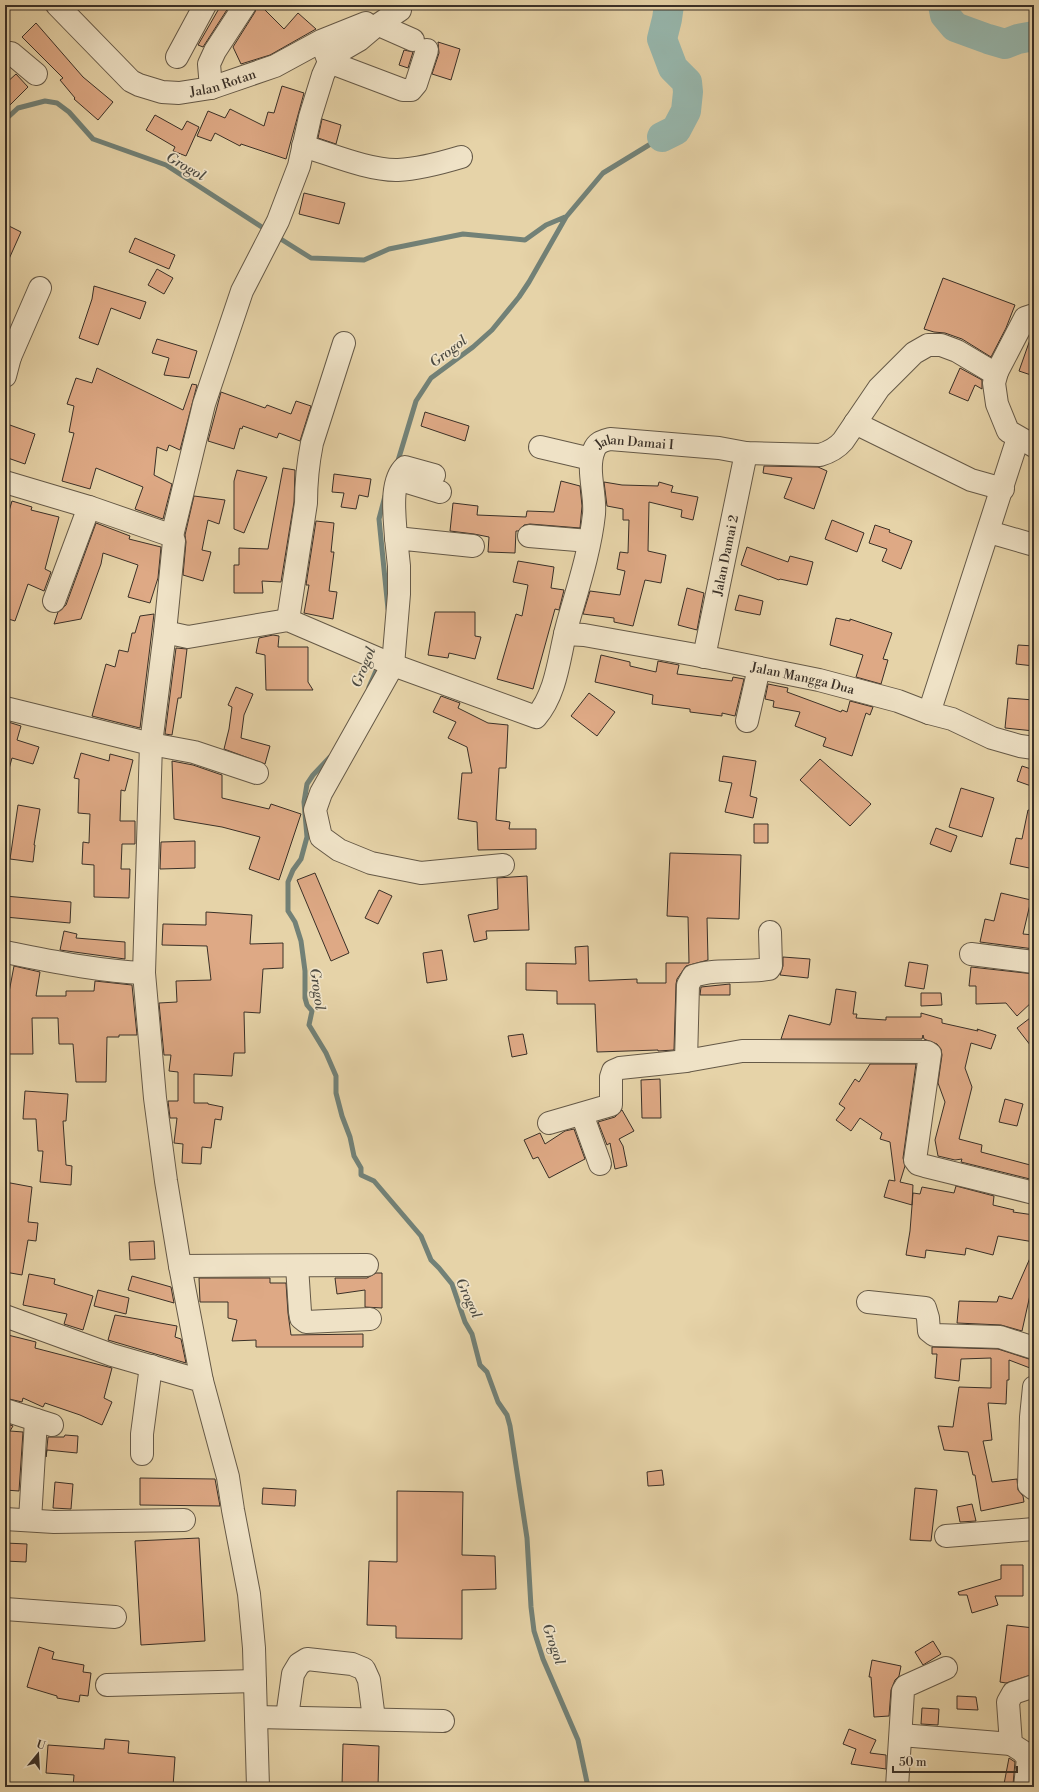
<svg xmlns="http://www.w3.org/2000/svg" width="1039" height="1792" viewBox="0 0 1039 1792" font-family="'Libre Bodoni',serif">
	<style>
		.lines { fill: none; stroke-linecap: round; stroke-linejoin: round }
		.stream { stroke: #728177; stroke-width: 5 }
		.river { stroke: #97b7ad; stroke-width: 30 }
		.building { fill: #dea985; stroke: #3a3027 }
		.minor-casing { stroke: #655947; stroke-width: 24 }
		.minor { stroke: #efe2c6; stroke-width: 22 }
		.labels { text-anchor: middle; stroke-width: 3.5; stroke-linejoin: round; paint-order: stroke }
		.street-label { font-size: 13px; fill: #3a3027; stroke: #efe2c6 }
		.water-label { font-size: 14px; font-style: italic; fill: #4d4b42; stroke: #efe2c6 }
	</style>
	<rect width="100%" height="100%" fill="#e6d3a8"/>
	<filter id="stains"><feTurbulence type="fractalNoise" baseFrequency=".005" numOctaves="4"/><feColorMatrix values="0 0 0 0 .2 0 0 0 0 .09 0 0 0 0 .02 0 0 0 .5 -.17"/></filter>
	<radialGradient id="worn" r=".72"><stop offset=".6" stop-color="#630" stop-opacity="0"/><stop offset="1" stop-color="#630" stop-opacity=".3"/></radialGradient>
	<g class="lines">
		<!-- stream -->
		<path class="stream" d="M5 120 18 108 45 101 57 103 69 112 93 139 166 165 268 231
			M276 236 311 258 364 260 389 249 463 234 525 240 546 225 565 217
			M397 464 416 401 431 378 473 347 492 330 519 297 529 282 566 217 603 173 662 137
			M385 496 379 519 388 609
			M369 687 379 664
			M330 757 313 775 307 784 304 802 307 837 301 859 293 870 288 882V911L295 922 301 941 305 971V998L307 1005 312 1011 309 1025 326 1053 336 1076V1093L342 1116 350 1137 354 1156 361 1168V1175L374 1181 421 1236 431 1260 439 1268 452 1284 465 1322 472 1334 480 1365 487 1372 498 1402 507 1415 510 1426 527 1538 531 1607 534 1631 543 1659 578 1740 588 1787"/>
		<!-- river -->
		<path class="river" d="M943 5 945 15 955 27 988 39 1005 44 1018 39 1034 36
			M662 137 676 130 686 111 688 92 687 82 673 68 662 39 667 19 669 5"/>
	</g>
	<!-- building -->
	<path class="building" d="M221 5H230L203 47 198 45Z
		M257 5H260L284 29 298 13 316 29 270 55 241 64 233 47 255 12Z
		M36 23 83 77 113 102 98 120 74 99 75 98 60 80 63 78 22 37Z
		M438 42 460 49 451 80 432 74 439 53Z
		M404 50 413 52 408 68 399 65Z
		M16 74 28 87 5 110V84Z
		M282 86 304 93 286 159 241 144 240 146 215 133 211 141 197 136 208 111 225 118 230 109 264 126 268 112 274 113Z
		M155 115 182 130 187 121 199 127 186 156 173 151 175 147 146 130Z
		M322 119 341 125 336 144 318 138Z
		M304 193 345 203 339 224 299 214Z
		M5 224 21 232 5 268Z
		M135 238 175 255 169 269 129 252Z
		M157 269 173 278 164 294 148 285Z
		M943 278 1015 305 1006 328 991 357 962 339 945 333 934 332 924 329Z
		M94 286 146 302 140 319 111 308 98 345 79 338 92 299Z
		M1032 334 1034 335V376L1019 371Z
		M157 339 197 351 189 378 164 375 169 358 152 353Z
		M97 368 183 410 192 384 197 385 180 450 169 445 167 451 157 447 154 475 172 484 163 519 135 509 143 487 96 468 90 489 62 481 74 433 69 432 74 406 67 404 76 378 92 383Z
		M960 368 982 380V389L975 385 968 401 949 393Z
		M221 392 265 408 267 405 291 414 296 401 311 406 300 441 279 433 277 438 243 426 242 429 240 428 234 449 208 441Z
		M425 412 469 426 465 441 421 426Z
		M7 424 35 434 25 464 5 457V431Z
		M764 466 818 467 827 471 814 509 784 498 792 478 763 473Z
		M283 468 295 470 294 502 281 582 262 581 263 593H234V565H239V548L268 549Z
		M237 470 267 477 244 533 234 529V481Z
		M334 474 371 479 368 497 359 495 356 509 341 507 344 493 332 492Z
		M561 481 580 486 582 506 580 528 530 524 524 525 518 531H516L515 553 488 552 489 537 474 534 450 531 453 503 478 506 477 515 526 517 527 511 554 512Z
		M604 482 622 485 658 486 659 482 673 486 671 492 698 497 693 520 681 517 682 510 649 502 648 551 666 555 661 583 645 580 633 626 614 622V618L583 614 590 591 620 595 625 571 617 569 620 552 628 553 629 520H623V509L607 506Z
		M194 496 225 500 219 524 208 520 202 550 211 552 203 581 183 575 186 542 185 535Z
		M12 501 32 507 31 510 59 517 45 569 51 572 44 591 28 584 15 621 5 618V524Z
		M832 520 864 533 857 552 825 539Z
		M316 521 334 523 331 552H334L329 591 337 592 333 619 304 613 309 585H306Z
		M96 523 130 536 129 539 161 547 158 578 150 603 128 597 138 565 103 553 101 564 81 619 54 624 58 612 66 605Z
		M875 525 890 530 889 532 912 541 901 569 882 561 887 549 869 543Z
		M747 547 788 562 790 556 813 562 807 585 780 579 779 580 741 565Z
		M518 561 554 567 551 588 564 590 559 610 555 609 533 689 497 679 516 614 522 616 528 585 513 582Z
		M687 588 704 593 697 630 678 625Z
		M739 595 763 601 760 615 735 610Z
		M435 612H475V636L481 637 475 659 449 653 448 658 428 655Z
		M154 614 140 728 92 716 106 664 115 667 119 650 128 652 132 633H135L140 616Z
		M836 618 850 621V619L892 633 883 659 888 660 881 684 856 677 863 655 830 645Z
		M273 635 279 636 278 647H308V682L313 690H266L265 655 256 653 259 638Z
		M1018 645 1034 646V666L1016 664Z
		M176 648 187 649 181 698H178L172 735 165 734Z
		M601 655 630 662V666L656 672 658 661 679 665 677 674 732 681 733 677 744 679 735 716 722 713V716L690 712V709L652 704 653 695 595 682Z
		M768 684 788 688 787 692 841 712 842 710 847 712 850 701 873 707 870 715 866 713 852 756 823 746 826 738 795 726 800 712 773 707 774 701 765 699Z
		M236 687 253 694 244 715 241 738 270 746 265 764 224 749 229 729 232 707 228 705Z
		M589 693 615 712 597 736 571 716Z
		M441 696 460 703 458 708 488 723 508 725 506 768H499L496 820 510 822 509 829H536V849L478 850 477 822 458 819 462 773H472L467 747 448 738 456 722 433 712Z
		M1008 698 1034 700V731L1005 728Z
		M5 721 21 726 17 740 39 747 33 764 12 758 9 769H5Z
		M81 753 109 761 110 754 133 760 125 791 121 790 120 821H135V844H122L121 869H130L129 898 94 897V865L82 864 83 842 89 843 90 814 78 813 79 779 74 778Z
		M723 756 756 761 750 796 757 798 753 818 725 812 732 783 719 781Z
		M820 759 871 804 850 826 800 780Z
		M172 761 193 765 222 775V798L269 809 271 804 301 814 279 880 249 869 260 837 222 827 174 819Z
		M1022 766 1034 770V787L1017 781Z
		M961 788 994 798 982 837 949 827Z
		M18 805 40 809 34 845H35L33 862 10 859Z
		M1028 810 1034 811V869L1010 864 1016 838 1022 839Z
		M754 824H768V843H754Z
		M936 828 957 836 951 852 930 844Z
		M195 841V868L160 869 161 842Z
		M670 853 741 855 739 919 707 918 708 960 686 966 677 979 676 984 674 1050 658 1051V1050L597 1052 595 1004H557V991L526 990V963L576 964 575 947 588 946 589 981 637 979V983H666V963H689L688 917 667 916Z
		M315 873 349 953 331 961 297 880Z
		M527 876 529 930 486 931 487 939 474 942 468 915 498 909 497 878Z
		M379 890 392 896 378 924 365 918Z
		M1001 893 1031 900 1023 934 1034 935V949L980 942 985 919 994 921Z
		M5 896 71 902 70 923 5 917Z
		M206 912 252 915 250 944 283 943V968L263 969 260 1013 244 1012 245 1053H234L232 1076 194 1074V1103H208V1104L223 1107 221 1120 215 1119 211 1148 202 1147 201 1164 182 1163 183 1144 174 1143 177 1118H170L168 1101H178V1072L169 1071 171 1055H164L159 1003 177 1002 176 981 211 980 207 946 162 945 163 924 206 925Z
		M64 931 77 934 76 938 125 942V959L60 950Z
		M442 950 447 980 427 983 423 953Z
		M783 957 810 959 808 978 780 975 783 966Z
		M909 962 928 965 924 989 905 986Z
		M14 966 40 972 36 996H66V991H94L95 981 132 985 137 1035H119V1037H107L106 1082H76L73 1044H59L58 1018H32L33 1054H5V1008H6Z
		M971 967 1034 974V1000L1017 1016 1006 1003 976 1004V986H969Z
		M730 984V995H700L701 987Z
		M836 989 856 992 853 1014H857L856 1018 886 1020V1017H921V1013L942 1019V1023L978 1031 977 1029 996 1035 991 1049 971 1043 965 1068 972 1087 959 1139 982 1145 981 1152 1034 1166V1180L961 1162 962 1159 955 1160 938 1156 935 1140 945 1102 938 1083 942 1055 941 1049 937 1044 924 1039 923 1035 922 1039H781L789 1015 830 1025V1023H831Z
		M921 993H941L942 1005 921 1006Z
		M1034 1015V1050L1017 1028Z
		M523 1034 527 1054 512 1057 508 1036Z
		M870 1064H916L903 1158 905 1166 900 1182 913 1185 912 1205 884 1197 889 1180 895 1181 890 1142 880 1139 882 1133 860 1118 851 1131 836 1120 845 1108 839 1104 855 1079 859 1082Z
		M660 1079 661 1118H642L641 1080Z
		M25 1091 68 1094 66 1121H63L66 1165 72 1166 71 1185 40 1182 43 1151H38L36 1119H23Z
		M1005 1099 1023 1104 1017 1126 999 1122Z
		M622 1110 634 1131 619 1139 623 1146 627 1166 615 1169 610 1143 607 1145 598 1122 615 1117Z
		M574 1129 585 1159 549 1178 538 1157 533 1159 524 1140 540 1133 545 1144 565 1131Z
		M5 1182 32 1187 28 1222 38 1223 36 1241 28 1240 22 1275 5 1272Z
		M956 1186 994 1196 993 1205 1014 1210 1013 1212 1034 1215V1242L998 1236 993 1255 966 1248 965 1255 926 1250 925 1258 906 1255 910 1231 913 1193 920 1194 922 1187 954 1193Z
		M154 1241 155 1259 130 1260 129 1242Z
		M1034 1249V1296L1030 1295 1022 1331 1001 1325 957 1323 959 1301 997 1302 999 1296 1012 1299Z
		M376 1273H382V1308L365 1307V1290L337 1294 335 1278H367Z
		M29 1274 55 1279 54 1284 93 1296 83 1330 64 1324 67 1314 23 1305Z
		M132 1276 171 1287 174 1303 128 1290Z
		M199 1278H270V1283H286L288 1313 291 1335 363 1334V1347H256V1340L232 1341 237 1320 228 1318V1302H200Z
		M98 1290 129 1298 126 1314 94 1306Z
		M115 1315 177 1326 175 1337 181 1339 186 1363 108 1340Z
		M8 1335 36 1342 35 1348 112 1368 104 1398 112 1402 102 1425 80 1415 45 1403 43 1407 23 1398 22 1402 5 1398V1350Z
		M932 1347 998 1349 1032 1360 1030 1368 1009 1360V1380H1007L1006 1404 988 1403 992 1440 983 1441 992 1482 1017 1479 1018 1490 1023 1496 1024 1502 981 1511 975 1475H973L968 1452 944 1450 938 1426 953 1427 959 1387 991 1388V1358L961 1359 959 1381 935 1378 937 1354H932Z
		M5 1423 13 1426 10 1431 23 1432 19 1491 5 1490Z
		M65 1435 78 1436 77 1453 47 1450 46 1457 48 1437H64Z
		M662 1470 664 1485 648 1486 647 1472Z
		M140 1478 215 1479 220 1506 140 1505Z
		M55 1482 73 1484 71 1509 53 1508Z
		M263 1488 296 1490 295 1506 262 1504Z
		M915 1488 937 1490 931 1541 910 1540Z
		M397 1491 463 1492 462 1555 495 1556 496 1589 462 1590V1639L396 1638V1626L367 1625 369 1561 397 1562Z
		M972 1504 976 1521 960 1522 957 1507Z
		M199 1538 205 1641 141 1645 135 1541Z
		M5 1543 27 1544 26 1562 5 1561Z
		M1001 1565H1023V1596H995L998 1605 972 1613 967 1595H959L958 1592 1001 1579Z
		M1007 1625 1034 1628V1674L1006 1683 1000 1682Z
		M933 1641 941 1654 923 1665 915 1652Z
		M39 1647 54 1652 52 1659 84 1665 83 1672 91 1673 88 1696 80 1695 79 1702 57 1698V1696L27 1687Z
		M872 1660 901 1666 899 1676 895 1680 891 1690 889 1716 874 1717 871 1677H869Z
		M957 1696 976 1697 978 1710 957 1709Z
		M922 1708 939 1709 938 1725 921 1724Z
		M849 1729 876 1740 870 1753 886 1755V1769L851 1764 856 1749 843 1744Z
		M105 1739 129 1741 128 1753 175 1757 173 1787H73L74 1775 46 1773 48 1745 104 1749Z
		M343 1744 379 1746 378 1787H342Z
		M1009 1758 1015 1762 1013 1785 1004 1784Z"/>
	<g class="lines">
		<defs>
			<g id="minor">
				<path id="s1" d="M57 5 131 81 139 85 162 92 179 93 211 88 275 66 321 41 366 23"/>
				<path d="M379 25 413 40"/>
				<path d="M324 49 329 62 403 90H411L416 84 427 50"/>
				<path d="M11 53 36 74"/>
				<path d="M177 57 205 5"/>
				<path d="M211 88 209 64 215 51 245 5"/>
				<path d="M303 146C330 154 370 171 398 170 419 169 441 163 461 157"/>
				<path d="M5 355 10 357 5 376"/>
				<path d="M10 357 40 288"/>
				<path d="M997 372 994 383 997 404 1008 431 1034 446"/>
				<path d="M855 423 971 480 1003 489"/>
				<path d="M540 447 591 459"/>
				<path d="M404 481 440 492"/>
				<path d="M5 482 89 507 167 534 172 536 174 541 165 632 151 744 144 973 155 1098 166 1181 180 1266 202 1381"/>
				<path d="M989 532 1034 545"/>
				<path d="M172 536 204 404 242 291 278 221 299 166 310 117 323 75 329 62 340 51 359 40 372 29 400 10 392 5"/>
				<path d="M529 536 589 541"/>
				<path d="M396 538C395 518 389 482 405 467L434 475"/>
				<path d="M473 546 396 538 399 566V594L393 665 321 793 315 810 321 837 339 850 371 863 421 873 503 865"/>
				<path d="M54 601 89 507"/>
				<path d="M288 620 306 503C306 483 308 463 312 443L344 343"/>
				<path id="s2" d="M165 632 188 637 288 620 393 665 536 717C557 693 559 656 567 626 577 590 590 552 594 514 596 494 586 469 594 450 597 442 603 441 610 439L719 448 746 453 820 455C830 452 837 448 843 441L879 388 914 353 928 345H941L957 351 994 373 997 372 1025 318 1034 315"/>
				<path id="s3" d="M565 634 584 635 696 655 819 680 898 701 929 713 952 719 992 738 1020 746 1034 748"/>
				<path id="s4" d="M704 657 746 453"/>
				<path d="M5 708 151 744 194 752 257 773"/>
				<path d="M929 713 1018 438"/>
				<path d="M747 721 759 668"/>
				<path d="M5 952C51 961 97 971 144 973"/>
				<path d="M971 954 1034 962"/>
				<path d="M686 1061 688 985 693 976C717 968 744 973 769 969L771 966 770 932"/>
				<path d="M582 1114 600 1164"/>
				<path d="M549 1123 611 1105V1077L613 1071 620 1068 686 1061 742 1051 927 1052 930 1054 915 1160 918 1164 925 1166 1034 1193"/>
				<path d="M180 1266 367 1265"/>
				<path d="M297 1266 300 1312 301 1318 306 1322 370 1319"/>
				<path d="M868 1302 925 1308 928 1318 929 1331 934 1335 1000 1337 1034 1348"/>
				<path d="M5 1316 112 1355 202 1381 228 1477 233 1510 249 1594 254 1648 258 1787"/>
				<path d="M1034 1387 1031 1417 1029 1485 1034 1489"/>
				<path d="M5 1410 52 1425"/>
				<path d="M142 1454V1434L151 1366"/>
				<path d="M5 1519 54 1522 184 1520"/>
				<path d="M30 1520 36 1420"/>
				<path d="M946 1536 1034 1529"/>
				<path d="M5 1609 115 1617"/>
				<path d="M107 1685 255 1681"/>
				<path d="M256 1717 443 1721"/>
				<path d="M287 1717 293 1674 299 1664 307 1659 352 1664 364 1669 369 1680 374 1719"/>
				<path d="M901 1735 1011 1744"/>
				<path d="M897 1787 903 1691 906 1686 946 1668"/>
				<path d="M1025 1787 1028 1758 1022 1751 1011 1744 1008 1702 1013 1693 1034 1686"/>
			</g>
		</defs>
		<!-- minor casing -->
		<use href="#minor" class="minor-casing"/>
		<!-- minor -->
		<use href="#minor" class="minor"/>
	</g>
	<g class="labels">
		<!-- street labels -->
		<g class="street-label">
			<text dy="5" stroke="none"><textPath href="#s1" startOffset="201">Jalan Rotan</textPath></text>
			<text dy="5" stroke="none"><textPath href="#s2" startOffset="713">Jalan Damai I</textPath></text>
			<text dy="5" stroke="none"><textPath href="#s4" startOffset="104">Jalan Damai 2</textPath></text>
			<text dy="5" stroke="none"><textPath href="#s3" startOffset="242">Jalan Mangga Dua</textPath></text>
		</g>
		<!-- water labels -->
		<g class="water-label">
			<text transform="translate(186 166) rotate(30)" y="5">Grogol</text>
			<text transform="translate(448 351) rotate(-37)" y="5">Grogol</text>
			<text transform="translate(363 667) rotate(-68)" y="5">Grogol</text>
			<text transform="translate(318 989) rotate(82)" y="5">Grogol</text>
			<text transform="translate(469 1298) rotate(65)" y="5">Grogol</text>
			<text transform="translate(554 1644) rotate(71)" y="5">Grogol</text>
		</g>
	</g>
	<!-- margin -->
	<rect width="1039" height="1792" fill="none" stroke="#e6d3a8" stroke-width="20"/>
	<rect x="6" y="6" width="1027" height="1780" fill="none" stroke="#3a3027" stroke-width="2"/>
	<rect x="10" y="10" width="1019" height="1772" fill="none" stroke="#3a3027"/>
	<!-- north arrow -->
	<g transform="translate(38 1754) rotate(18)" stroke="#efe2c6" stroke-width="3" paint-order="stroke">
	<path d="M0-3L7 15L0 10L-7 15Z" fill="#3a3027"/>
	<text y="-6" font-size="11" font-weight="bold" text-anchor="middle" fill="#3a3027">U</text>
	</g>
	<!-- scale -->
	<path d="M893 1766v6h124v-6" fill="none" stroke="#3a3027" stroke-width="2"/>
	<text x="899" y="1766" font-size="12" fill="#3a3027" stroke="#efe2c6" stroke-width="3" paint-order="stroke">50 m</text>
	<rect width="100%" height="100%" filter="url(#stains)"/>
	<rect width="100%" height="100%" fill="url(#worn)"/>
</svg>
